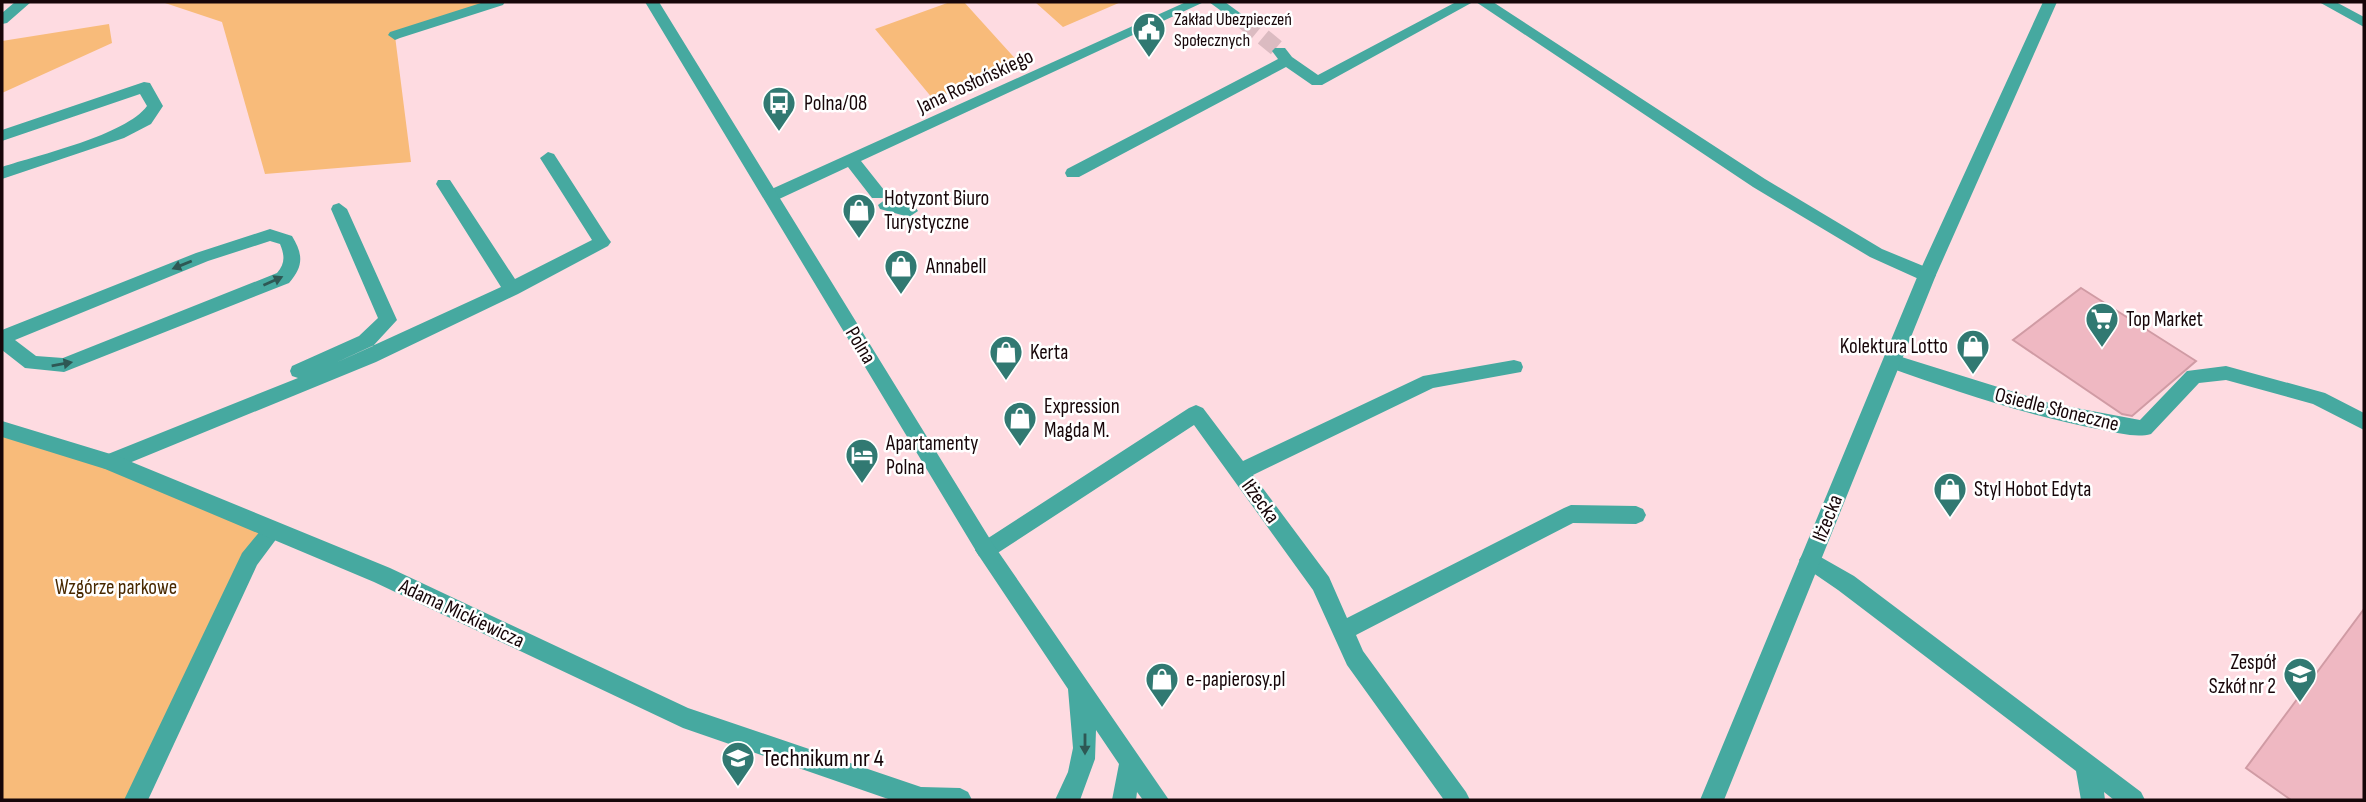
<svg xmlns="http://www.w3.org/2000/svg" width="2366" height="802" viewBox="0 0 2366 802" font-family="'Sofia Sans Condensed',sans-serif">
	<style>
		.green { fill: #f8bb7a }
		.building { fill: #efb8c2; stroke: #d09ba4; stroke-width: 2 }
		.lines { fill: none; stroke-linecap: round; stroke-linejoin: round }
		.minor-tunnel { stroke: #dbbbc1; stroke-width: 17; stroke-dasharray: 17 8; stroke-linecap: butt }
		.minor { fill: #46a9a0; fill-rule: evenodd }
		.tertiary { fill: #46a9a0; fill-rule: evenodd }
		.oneway { fill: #2e5854 }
		.labels { text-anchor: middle; stroke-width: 5; stroke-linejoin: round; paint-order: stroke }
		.far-poi-label { font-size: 18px; fill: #170609; stroke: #fff; text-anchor: start }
		.street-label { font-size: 21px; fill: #170609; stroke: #fff }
		.poi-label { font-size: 21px; fill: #170609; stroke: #fff; text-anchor: start }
		.park-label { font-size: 21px; fill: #492900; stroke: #fff }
		.near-poi-label { font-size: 24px; fill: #170609; stroke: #fff; text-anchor: start }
	</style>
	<rect width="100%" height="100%" fill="#fedbe1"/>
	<!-- green -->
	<path class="green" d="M162 2H498L395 36 411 162 265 174 222 22Z
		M950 2H964L1021 65 933 99 875 29Z
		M1035 2H1121L1063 27Z
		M109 24 112 43 2 93V41Z
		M2 429 110 462 273 530 134 800H2Z"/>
	<!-- building -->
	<path class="building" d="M2081 288 2196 361 2132 416 2122 414 2013 340Z
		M2364 609V800H2291L2246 768Z"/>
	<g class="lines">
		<!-- minor-tunnel -->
		<path class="minor-tunnel" d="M1244 21 1279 50"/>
		<!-- minor -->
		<path class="minor" d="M15 2H31L7 23 2 24V13Z
			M484 2H505L503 5 400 38 395 40 388 35 390 32Z
			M1186 2H1204L861 161 884 190 886 194 884 198H872L848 167 777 200H765L763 196 765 192Z
			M1209 2H1225L1251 21 1249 24H1239Z
			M1456 2H1473L1322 85H1312L1286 67 1079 177H1067L1065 173 1067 169 1278 59 1272 51 1275 48H1285L1292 57 1318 75Z
			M1476 2H1493L1765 179 1882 249 1933 270 1936 275 1933 280H1921L1870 257 1753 187Z
			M2319 2H2336L2364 17V27Z
			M144 82 150 83 163 106 151 124 124 138 2 179V167C38 155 126 135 147 106L140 94 2 141V130Z
			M548 152 554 154 608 238 611 242 608 246 518 294 376 362 117 468 110 470 103 468 100 462 103 456 298 378 292 376 290 371 292 366 359 336 378 318 331 209 333 205 339 203 347 209 397 320 373 346 335 363 501 287 436 184 438 180H450L515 279 592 240 540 158Z
			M886 199 915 207 918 211 909 217 880 209 878 205Z
			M270 229 292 236C303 254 304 266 289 283L64 372 25 368 2 350V330L196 253ZM270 241 280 244C285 256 285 264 277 273L63 358 36 356 15 340 208 261Z
			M1892 354 2049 403 2140 420 2187 371 2226 366 2325 393 2364 413V430L2313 404 2226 380 2199 383 2151 434C2137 438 2118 433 2103 430 2028 416 1957 392 1885 366L1883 361 1885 356Z
			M1514 360 1521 362 1523 367 1521 372 1433 388 1253 475 1329 577 1347 618 1564 508 1571 505 1636 506 1643 509 1646 515 1643 521 1636 524 1573 523 1356 635 1363 651 1466 792 1470 800H1444L1347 665 1313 590 1194 425 993 556 986 559 979 556 975 550 979 544 1189 408 1196 405 1203 408 1243 461 1423 376Z
			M273 521 280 524 283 530 257 565 148 800H124L242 553 266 524Z
			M1810 551 1854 576 2141 792 2145 800H2114L2104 792 2105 800H2081L2076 771 1838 590 1803 566 1799 560 1803 554Z"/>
		<!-- tertiary -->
		<path class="tertiary" d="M645 2H659L993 544 1169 800H1143L1137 792 1136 800H1112L1119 764 1096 730 1095 759 1080 800H1055L1068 772 1073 748 1068 689 979 556Z
			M2043 2H2057L1936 275 1724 800H1700L1918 275Z
			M2 421 117 456 390 568 688 708 921 787 960 788 968 792 972 800H891L683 728 374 582 105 469 2 437Z"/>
	</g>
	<!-- one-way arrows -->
	<defs><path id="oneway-solid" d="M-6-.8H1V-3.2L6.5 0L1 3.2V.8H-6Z" transform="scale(1.75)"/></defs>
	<g class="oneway">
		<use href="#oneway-solid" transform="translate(182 265) rotate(158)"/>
		<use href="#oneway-solid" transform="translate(273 281) rotate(-24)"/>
		<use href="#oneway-solid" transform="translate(62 364) rotate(-10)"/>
		<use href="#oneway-solid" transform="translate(1085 744) rotate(90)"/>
	</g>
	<!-- icons -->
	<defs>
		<symbol id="civic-pin" viewBox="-11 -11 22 30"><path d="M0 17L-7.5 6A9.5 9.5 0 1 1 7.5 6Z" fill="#317972" stroke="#fff"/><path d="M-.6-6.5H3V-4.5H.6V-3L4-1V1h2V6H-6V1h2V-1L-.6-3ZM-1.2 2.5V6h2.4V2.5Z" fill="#fff"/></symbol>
		<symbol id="bus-pin" viewBox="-11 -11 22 30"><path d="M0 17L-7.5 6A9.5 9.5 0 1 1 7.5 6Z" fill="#317972" stroke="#fff"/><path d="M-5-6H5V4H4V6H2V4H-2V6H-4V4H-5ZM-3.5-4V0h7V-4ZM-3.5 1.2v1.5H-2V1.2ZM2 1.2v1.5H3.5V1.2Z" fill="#fff"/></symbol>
		<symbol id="shop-pin" viewBox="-11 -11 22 30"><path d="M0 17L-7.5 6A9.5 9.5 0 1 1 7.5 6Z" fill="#317972" stroke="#fff"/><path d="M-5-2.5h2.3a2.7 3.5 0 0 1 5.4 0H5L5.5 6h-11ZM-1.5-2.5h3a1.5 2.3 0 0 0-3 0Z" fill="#fff"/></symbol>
		<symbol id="supermarket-pin" viewBox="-11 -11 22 30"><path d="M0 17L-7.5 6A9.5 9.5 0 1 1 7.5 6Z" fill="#317972" stroke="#fff"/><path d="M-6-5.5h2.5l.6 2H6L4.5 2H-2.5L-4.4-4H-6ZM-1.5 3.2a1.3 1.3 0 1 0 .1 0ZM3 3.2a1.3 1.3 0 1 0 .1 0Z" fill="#fff"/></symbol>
		<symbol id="hotel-pin" viewBox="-11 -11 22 30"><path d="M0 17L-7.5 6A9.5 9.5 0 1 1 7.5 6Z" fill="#317972" stroke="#fff"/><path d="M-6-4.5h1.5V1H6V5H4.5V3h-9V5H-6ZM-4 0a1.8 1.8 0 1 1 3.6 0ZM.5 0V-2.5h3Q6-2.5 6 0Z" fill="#fff"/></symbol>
		<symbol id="school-pin" viewBox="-11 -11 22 30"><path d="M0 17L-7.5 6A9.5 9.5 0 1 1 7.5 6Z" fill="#317972" stroke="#fff"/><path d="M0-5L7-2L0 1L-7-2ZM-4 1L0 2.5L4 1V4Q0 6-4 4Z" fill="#fff"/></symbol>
	</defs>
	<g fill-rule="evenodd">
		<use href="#civic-pin" x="1130" y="10" width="38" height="52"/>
		<use href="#bus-pin" x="760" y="84" width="38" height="52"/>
		<use href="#shop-pin" x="840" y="191" width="38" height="52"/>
		<use href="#shop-pin" x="882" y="247" width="38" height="52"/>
		<use href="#supermarket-pin" x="2083" y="300" width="38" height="52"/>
		<use href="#shop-pin" x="1954" y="327" width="38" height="52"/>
		<use href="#shop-pin" x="987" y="333" width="38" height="52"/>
		<use href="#shop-pin" x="1001" y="399" width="38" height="52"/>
		<use href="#hotel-pin" x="843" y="436" width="38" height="52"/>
		<use href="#shop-pin" x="1931" y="470" width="38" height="52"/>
		<use href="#school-pin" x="2281" y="655" width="38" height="52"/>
		<use href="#shop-pin" x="1143" y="660" width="38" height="52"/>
		<use href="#school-pin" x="719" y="739" width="38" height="52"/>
	</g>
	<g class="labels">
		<!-- far-poi labels -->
		<g class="far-poi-label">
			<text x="1174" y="25">Zakład Ubezpieczeń<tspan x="1174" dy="21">Społecznych</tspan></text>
		</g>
		<!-- street labels -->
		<g class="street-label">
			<text transform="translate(975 81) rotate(-25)" y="7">Jana Rosłońskiego</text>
			<text transform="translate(861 345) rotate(59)" y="7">Polna</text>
			<text transform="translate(2057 409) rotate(14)" y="7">Osiedle Słoneczne</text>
			<text transform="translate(1261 501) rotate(54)" y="7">Iłżecka</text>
			<text transform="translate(1827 518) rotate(-68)" y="7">Iłżecka</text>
			<text transform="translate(462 613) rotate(25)" y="7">Adama Mickiewicza</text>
		</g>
		<!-- poi labels -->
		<g class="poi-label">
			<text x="804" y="110">Polna/08</text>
			<text x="884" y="205">Hotyzont Biuro<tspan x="884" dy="24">Turystyczne</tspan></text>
			<text x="926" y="273">Annabell</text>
			<text x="2126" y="326">Top Market</text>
			<text x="1948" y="353" text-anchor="end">Kolektura Lotto</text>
			<text x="1030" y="359">Kerta</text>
			<text x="1044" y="413">Expression<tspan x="1044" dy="24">Magda M.</tspan></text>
			<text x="886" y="450">Apartamenty<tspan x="886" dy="24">Polna</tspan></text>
			<text x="1974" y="496">Styl Hobot Edyta</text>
			<text x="2276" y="669" text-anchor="end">Zespół<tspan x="2276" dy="24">Szkół nr 2</tspan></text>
			<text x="1186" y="686">e-papierosy.pl</text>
		</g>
		<!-- park labels -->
		<g class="park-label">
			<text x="116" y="594">Wzgórze parkowe</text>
		</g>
		<!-- near-poi labels -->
		<g class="near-poi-label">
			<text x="762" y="766">Technikum nr 4</text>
		</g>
	</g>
	<!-- border -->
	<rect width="2366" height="802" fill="none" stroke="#170609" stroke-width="7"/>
</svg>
